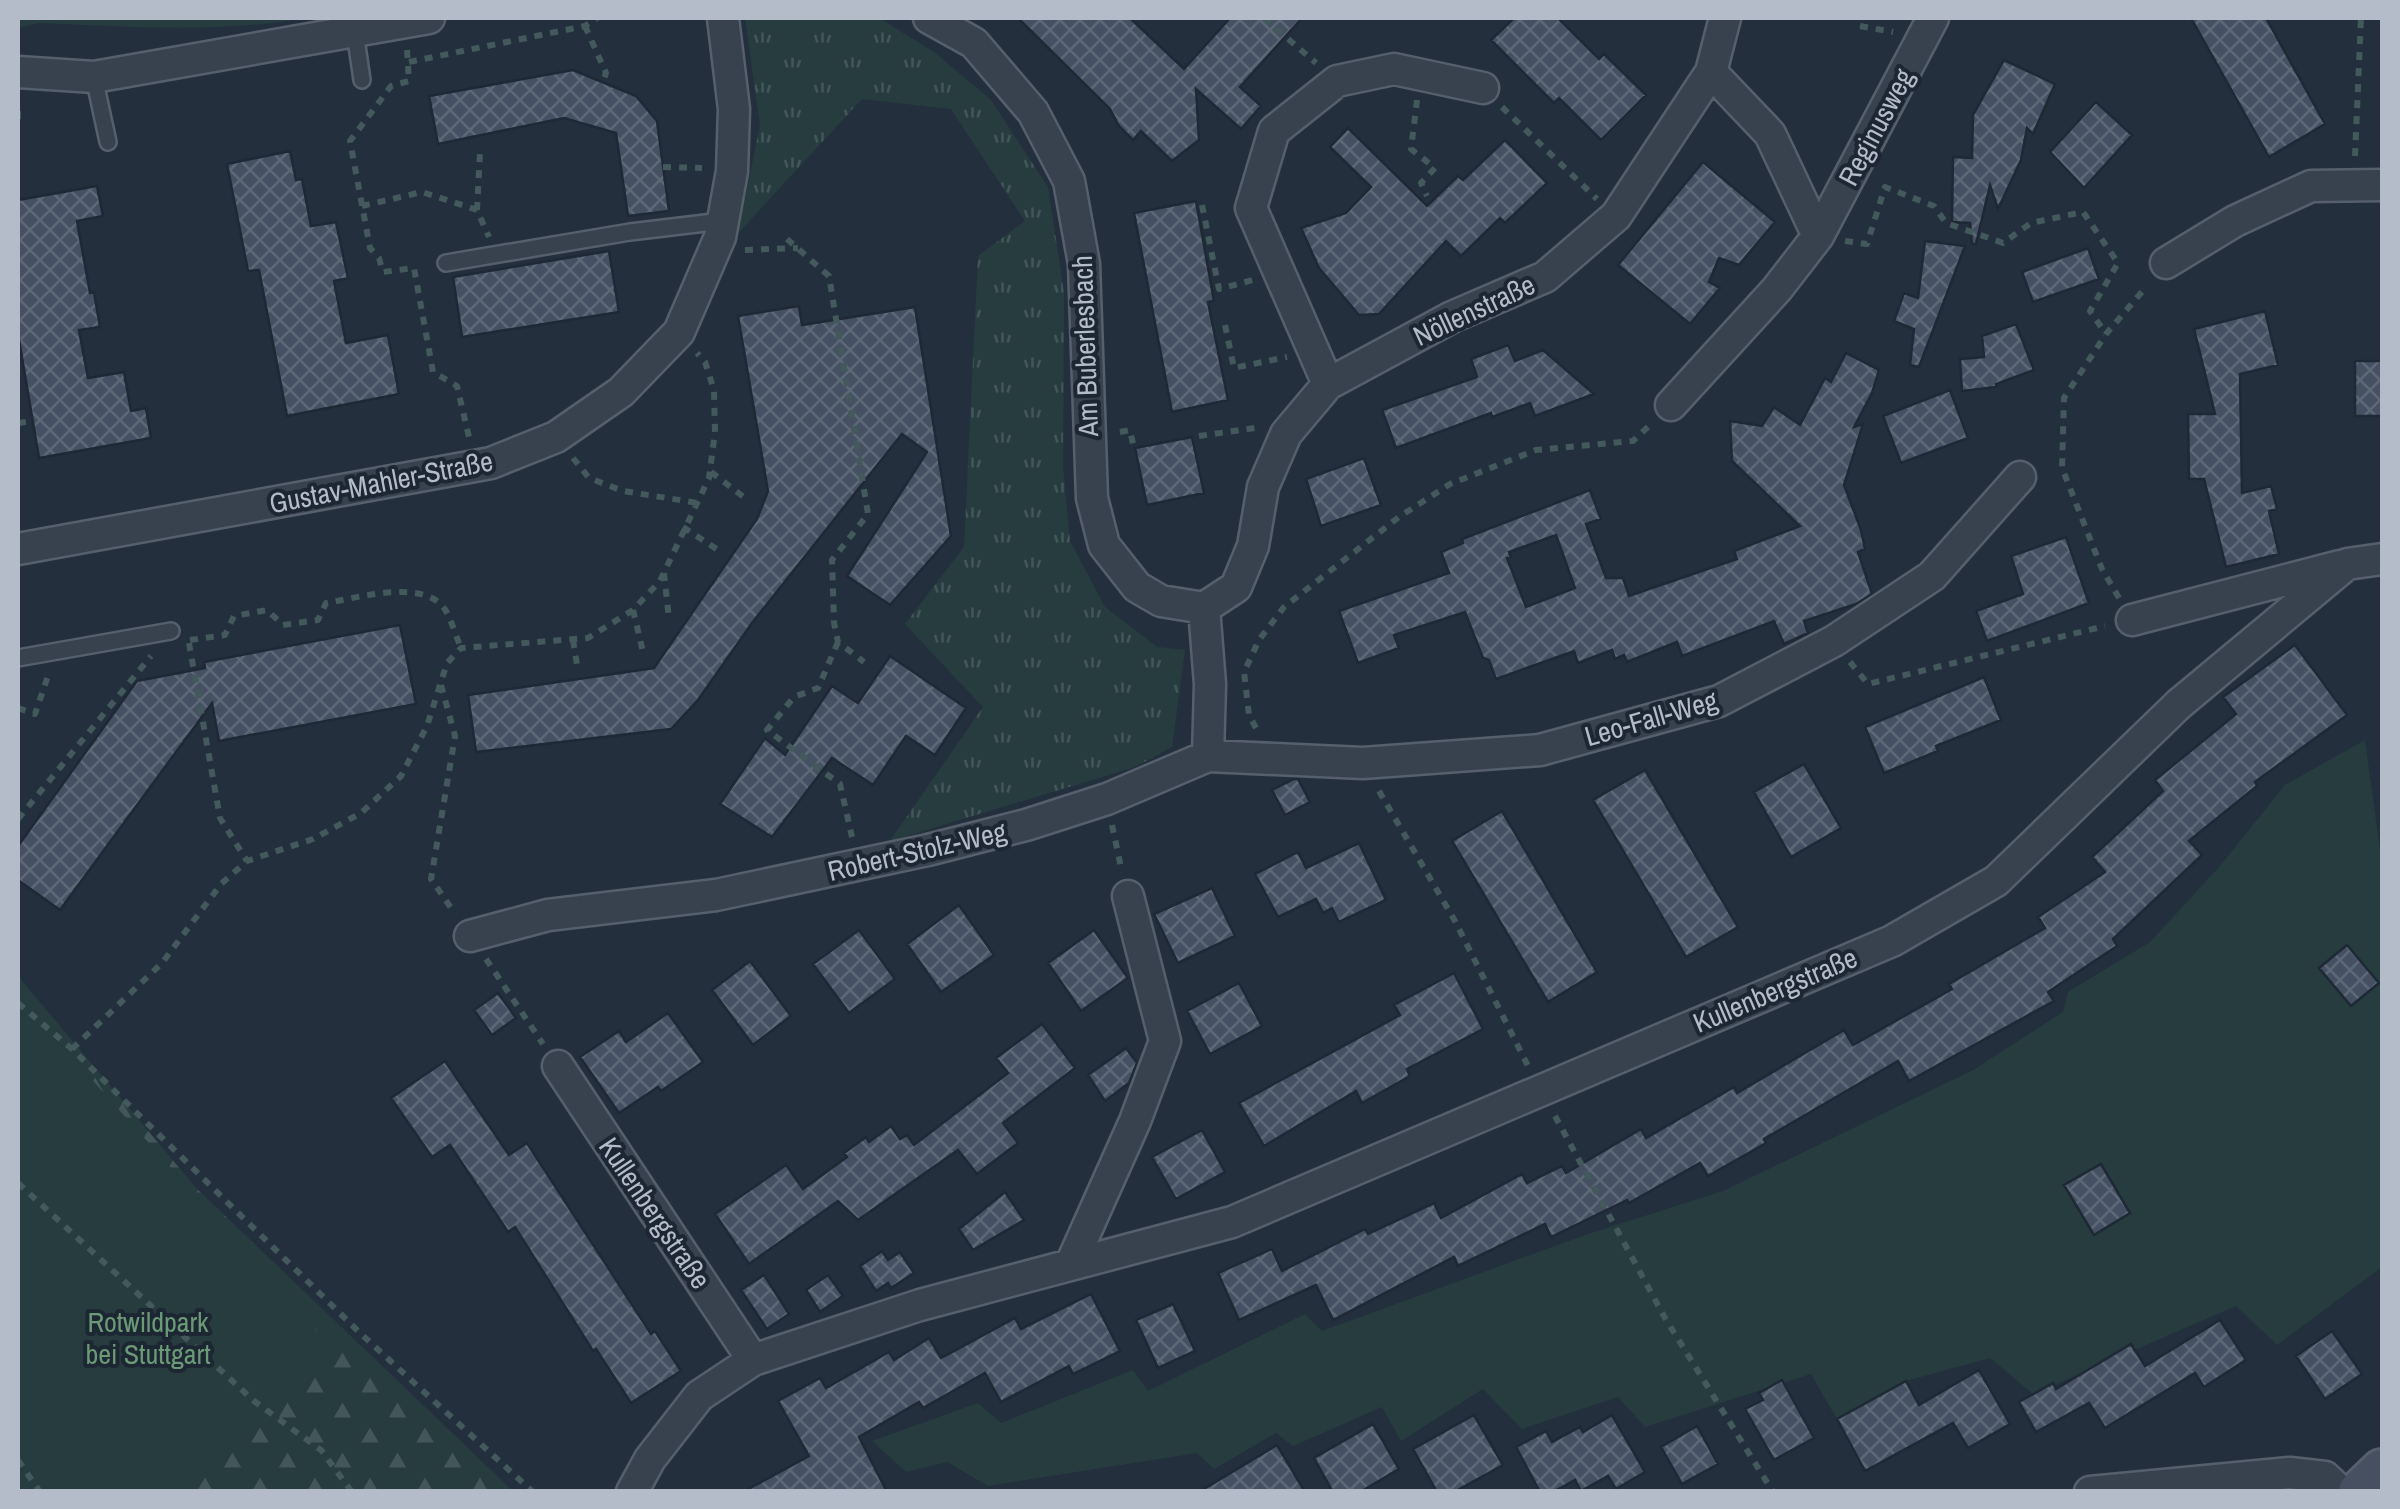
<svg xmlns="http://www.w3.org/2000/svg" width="2400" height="1509" viewBox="0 0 2400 1509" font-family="'Archivo Narrow',sans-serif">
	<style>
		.grass { fill: url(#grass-tufts) }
		.forest { fill: url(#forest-firs) }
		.green { fill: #263c3f }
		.building { fill: url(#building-cross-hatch); stroke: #1f2835; stroke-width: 2.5; fill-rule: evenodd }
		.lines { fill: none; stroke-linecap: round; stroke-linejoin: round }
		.lane-casing { stroke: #565f6c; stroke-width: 20 }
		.street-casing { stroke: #565f6c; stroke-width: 35 }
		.secondary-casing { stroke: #565f6c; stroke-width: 48 }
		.path { stroke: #44595c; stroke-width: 6; stroke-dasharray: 8 8; stroke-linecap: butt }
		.lane { stroke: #38414e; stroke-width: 15 }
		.street { stroke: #38414e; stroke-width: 30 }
		.secondary { stroke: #465061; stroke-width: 42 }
		.labels { text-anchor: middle; stroke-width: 8; stroke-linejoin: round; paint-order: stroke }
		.street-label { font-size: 28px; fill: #b4bcc9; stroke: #1d2633 }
		.park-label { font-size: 28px; fill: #6b9a76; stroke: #1d2633 }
	</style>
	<defs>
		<pattern id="grass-tufts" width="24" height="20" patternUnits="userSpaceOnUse" patternTransform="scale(2.5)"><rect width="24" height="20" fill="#263c3f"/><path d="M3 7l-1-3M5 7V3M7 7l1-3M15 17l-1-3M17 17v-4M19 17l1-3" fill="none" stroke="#435659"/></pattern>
		<pattern id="forest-firs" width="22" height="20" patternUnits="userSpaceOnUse" patternTransform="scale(2.5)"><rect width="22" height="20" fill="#263c3f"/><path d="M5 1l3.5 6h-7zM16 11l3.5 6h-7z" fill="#435659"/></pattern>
		<pattern id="building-cross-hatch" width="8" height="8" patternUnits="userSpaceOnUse" patternTransform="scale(2.5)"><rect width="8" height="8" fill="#455162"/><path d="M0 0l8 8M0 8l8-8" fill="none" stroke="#5d6877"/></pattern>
	</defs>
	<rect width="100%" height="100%" fill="#242f3e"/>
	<!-- grass -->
	<path class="grass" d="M745 18H879L934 52 991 100 1048 187 1064 293 1063 467 1070 541 1105 607 1157 647 1185 650 1172 747 1135 767 890 841 983 707 905 624 964 547 978 256 1025 221 951 109 862 99 738 233 760 125Z"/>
	<!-- forest -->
	<path class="forest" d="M18 976 197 1189 513 1491H18Z"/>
	<!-- green -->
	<path class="green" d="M18 18H308C218 33 130 27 39 23L18 28Z
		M2365 740 2382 864V1267L2277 1345 2236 1306 2033 1394 1990 1358 1906 1381 1837 1419 1811 1374 1645 1427 1618 1397 1522 1429 1483 1389 1401 1441 1382 1407 1293 1446 1276 1433 1214 1469 1197 1453 988 1486 947 1462 906 1472 872 1441 978 1403 1001 1423 1133 1370 1148 1391 1305 1314 1322 1331 1588 1234 1723 1191 1973 1070 2063 1012 2068 992 2150 942 2220 866 2285 785Z
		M18 997 334 1350 169 1491H18Z"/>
	<!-- building -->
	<path class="building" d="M1018 18H1130L1184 69 1230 18H1302L1240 87 1261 106 1241 129 1196 89 1199 140 1172 161 1141 131 1133 140 1119 126 1110 109Z
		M1514 18H1558L1599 59 1604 54 1646 95 1601 140 1559 98 1554 103 1491 40Z
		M2191 18H2266L2325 124 2269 157Z
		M2004 60 2055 84 2033 134 2027 128 2021 160 1998 209 1990 185 1976 244H1972L1970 223 1952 222 1953 157 1972 158 1973 115Z
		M573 70 636 96 657 121 669 211 628 216 616 133 564 118 438 144 429 96Z
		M2096 102 2132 135 2084 188 2050 152Z
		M1348 128 1427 206 1458 176 1463 180 1505 140 1547 183 1505 223 1500 218 1461 256 1446 241 1379 314 1359 315 1319 268 1301 228 1346 213 1371 187 1330 147Z
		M290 151 296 180 302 179 311 226 336 222 348 278 334 281 346 343 388 335 399 394 287 416 259 270 248 271 227 164Z
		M1703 162 1775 222 1739 265 1719 258 1709 282 1720 288 1690 324 1618 265Z
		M97 186 103 216 77 221 90 293 94 292 100 327 79 330 88 378 124 372 131 411 146 408 151 438 39 458 18 334V200Z
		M1196 201 1214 301 1208 302 1228 400 1172 412 1134 213Z
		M1925 241 1965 246 1919 367 1910 365 1914 329 1894 321 1904 293 1918 298Z
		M2088 248 2099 279 2033 302 2022 272Z
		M609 251 619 312 462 337 453 277Z
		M799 306 802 325 915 307 951 536 890 605 847 576 927 452 902 434 752 623 698 700 671 729 476 752 468 695 654 668 757 519 768 491 738 316Z
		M2265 311 2278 365 2240 374 2242 493 2271 486 2277 509 2269 511 2279 554 2226 567 2204 479H2189L2188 414H2215L2194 329Z
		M2016 324 2034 370 1996 384V387L1962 391 1960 359 1984 357 1982 336Z
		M1508 345 1515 361 1543 350 1594 394 1535 416 1530 403 1492 417 1491 413 1396 448 1382 410 1477 377 1471 359Z
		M1846 353 1879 370 1872 393 1854 427 1863 424 1844 485 1861 530 1865 549 1858 552 1872 594 1856 604 1804 621 1808 633 1784 644 1774 621 1682 656 1677 642 1627 662 1624 655 1615 659 1612 650 1578 663 1574 651 1496 679 1489 660 1483 658 1465 612 1394 635 1399 648 1358 663 1339 611 1449 573 1441 552 1463 543 1462 539 1590 490 1601 519 1586 524 1606 578H1623L1629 596 1737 559 1734 551 1800 526 1732 461 1730 421 1762 426 1774 407 1800 425 1825 378 1831 382ZM1556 535 1575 588 1526 607 1507 558 1511 557 1509 552Z
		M2355 361H2382V416H2355Z
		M1950 390 1968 438 1901 463 1883 416Z
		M1192 437 1204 493 1147 505 1135 448Z
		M1364 458 1381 505 1321 526 1306 479Z
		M2066 537 2089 603 1987 641 1976 611 2023 594 2011 556Z
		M400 625 416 704 219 741 212 703 60 910 18 880V846L137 681 205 668 204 662Z
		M2295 645 2347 715 2255 782 2257 786 2189 841 2202 855 2113 939 2117 946 2048 992 2054 1001 1909 1081 1898 1061 1764 1139 1766 1143 1708 1176 1700 1163 1629 1203 1627 1200 1551 1237 1545 1224 1458 1266 1454 1257 1333 1320 1316 1285 1239 1320 1218 1273 1272 1249 1282 1271 1365 1229 1368 1234 1434 1203 1441 1218 1522 1174 1527 1183 1562 1166 1566 1173 1641 1129 1646 1138 1734 1087 1737 1093 1844 1030 1853 1045 1952 989 1949 984 2045 928 2038 917 2105 872 2092 857 2163 791 2155 780 2236 714 2223 697Z
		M890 656 966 708 935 755 906 736 873 785 832 758 772 837 720 804 765 738 785 755 832 686 858 703Z
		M1984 677 2001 720 1936 746 1938 751 1884 773 1865 727Z
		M1804 764 1841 828 1791 857 1754 792Z
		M1645 770 1738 927 1686 957 1593 800Z
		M1294 779H1298L1310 802 1285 815 1272 790Z
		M1502 811 1597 972 1548 1002 1452 841Z
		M1359 843 1386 900 1339 922 1332 908 1323 913 1316 899 1278 917 1255 874 1298 852 1306 868Z
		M1212 888 1235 936 1178 963 1154 914Z
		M959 905 994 955 941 992 907 944Z
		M859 930 895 979 849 1013 813 964Z
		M1094 930 1128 978 1081 1011 1048 963Z
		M2347 945 2379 983 2351 1006 2319 968Z
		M750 961 791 1016 753 1045 712 990Z
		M1454 973 1483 1029 1407 1069 1410 1076 1362 1103 1356 1091 1264 1146 1239 1103 1400 1015 1394 1005Z
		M1239 983 1262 1026 1210 1054 1187 1011Z
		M498 993 516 1018 492 1035 474 1010Z
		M668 1013 703 1062 661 1091 658 1087 619 1113 580 1057 619 1031 626 1042Z
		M1042 1024 1075 1068 1003 1123 1018 1143 977 1174 958 1150 858 1220 838 1201 749 1264 715 1214 786 1165 803 1189 847 1157 844 1153 866 1137 869 1142 891 1126 900 1139 907 1135 914 1145 1008 1073 996 1058Z
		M1126 1048 1137 1063 1129 1083 1105 1101 1088 1075Z
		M445 1061 509 1155 527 1143 651 1334 655 1331 681 1371 631 1403 596 1349 593 1351 515 1227 508 1232 450 1145 432 1157 391 1098Z
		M1202 1130 1225 1172 1176 1199 1152 1157Z
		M2101 1164 2130 1213 2094 1235 2064 1185Z
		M1005 1192 1024 1220 973 1250 959 1229Z
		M882 1251 888 1260 900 1252 914 1273 891 1288 888 1283 876 1291 860 1266Z
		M764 1275 789 1314 767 1329 741 1290Z
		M828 1275 843 1296 820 1312 806 1290Z
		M1091 1294 1120 1351 1073 1374 1069 1366 1001 1402 985 1373 923 1408 919 1402 859 1437 887 1492H743L809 1456 778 1401 820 1378 826 1388 889 1352 894 1360 929 1338 941 1358 1015 1318 1021 1329Z
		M1173 1304 1195 1351 1158 1368 1136 1320Z
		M2220 1320 2246 1360 2204 1387 2195 1373 2105 1428 2089 1403 2036 1432 2019 1402 2053 1383 2056 1389 2131 1344 2145 1366Z
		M2332 1331 2362 1374 2325 1399 2296 1356Z
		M1979 1370 2010 1424 1968 1448 1953 1423 1865 1471 1837 1419 1906 1381 1919 1405Z
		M1782 1380 1814 1438 1774 1460 1745 1409 1763 1400 1759 1393Z
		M1474 1415 1503 1465 1454 1492H1437L1413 1449Z
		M1612 1415 1645 1472 1616 1489 1608 1476 1581 1491 1575 1480 1553 1492H1540L1516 1447 1546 1431 1552 1442 1580 1427 1583 1432Z
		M1373 1424 1399 1469 1360 1492H1333L1314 1458Z
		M1697 1426 1718 1464 1682 1484 1661 1447Z
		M1277 1445 1305 1492H1199Z"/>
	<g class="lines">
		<defs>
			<path id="lane" d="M355 32 362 80
				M94 77 108 142
				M446 263 630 232 722 221
				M18 658 171 631"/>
			<path id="street" d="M929 18 974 43 1033 112 1069 181 1084 264 1092 498 1104 545 1137 587 1161 601 1204 608
				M18 72 94 77 429 18
				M1711 72 1770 134 1818 236
				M2166 263 2235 221 2311 186 2382 185
				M1328 384 1251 208 1274 131 1337 81 1394 69 1483 88
				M1671 405 1777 289 1818 236 1933 18
				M18 549 491 463 556 437 621 392 679 332 720 237 732 171 734 109 723 18
				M1204 608 1236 587 1253 546 1263 487 1286 434 1328 384 1452 317 1545 277 1616 216 1711 72 1725 18
				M1204 608 1210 684 1208 756
				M2132 620 2340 566
				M470 936 548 915 716 895 928 850 1026 825 1107 799 1208 756 1363 763 1540 750 1719 701 1834 641 1932 576 2020 477
				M558 1066 753 1360
				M1072 1262 1135 1121 1165 1041 1128 896
				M632 1492 650 1459 699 1396 753 1360 920 1305 1232 1222 1892 941 1996 881 2179 704 2347 564 2382 559
				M2090 1492 2290 1473 2325 1477 2341 1492"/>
			<path id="secondary" d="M2360 1492 2382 1471"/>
		</defs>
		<!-- lane casing -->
		<use href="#lane" class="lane-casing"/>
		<!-- street casing -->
		<use href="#street" class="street-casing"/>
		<!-- secondary casing -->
		<use href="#secondary" class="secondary-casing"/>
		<!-- path -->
		<path class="path" d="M1264 18 1316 63
			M585 26 606 73 603 82
			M1860 26 1893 32
			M407 50 409 81 391 86 350 141 370 248 379 258 383 272 414 268 433 372 457 386 469 437
			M409 62 585 26 597 18
			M1417 100 1411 149 1435 168 1421 183 1427 196
			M1502 107 1597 199
			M18 111V123
			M2355 156 2361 18
			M663 167 702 168
			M1202 205 1219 289 1253 280
			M362 206 422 192 477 210 489 237
			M477 210 480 152
			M787 239 829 276 868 514 832 560 834 623 838 642 864 662
			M1845 241 1867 244 1885 187 1934 206 1946 223 2003 243 2031 223 2083 212 2118 263 2090 311 2106 334
			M745 250 798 248
			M1225 325 1234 368 1287 357
			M18 423 33 421
			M1120 432 1130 430 1133 444
			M1199 436 1255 428
			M573 458 589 478 623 491 698 503
			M711 472 745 498
			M683 527 718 550
			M664 573 669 619
			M2119 598 2102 569 2062 468 2064 398 2106 334 2147 286
			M633 610 644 656
			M190 640 225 635 234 616 267 610 283 625 318 620 326 603C358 598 426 577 446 611 452 622 456 636 461 648
			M573 640 578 671
			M838 642 818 688 794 697 767 730 840 784 852 837
			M189 643 220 818 247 861
			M1850 662 1868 684 2105 626
			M441 685 455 736 431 879 454 912
			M18 708 35 714 49 673
			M1256 728 1249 715 1244 672 1259 640 1284 607 1399 517 1450 484 1536 450 1633 441 1652 423
			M1379 791 1455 921 1528 1066
			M18 819 151 656
			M1112 825 1122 872
			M486 959 543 1044
			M18 1003 72 1049 361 1334 533 1492
			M72 1049 162 963 221 884 247 861 313 839 361 813 401 776 427 726 447 663 461 648 588 638 633 610 660 581 709 478 715 432 714 390 705 362 697 353
			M1555 1116 1665 1318 1773 1492
			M18 1183 254 1401 321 1450 352 1492
			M18 1460 40 1492"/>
		<!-- lane -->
		<use href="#lane" class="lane"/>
		<!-- street -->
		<use href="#street" class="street"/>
		<!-- secondary -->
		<use href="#secondary" class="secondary"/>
	</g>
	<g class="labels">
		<!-- street labels -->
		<g class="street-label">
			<text transform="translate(1876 127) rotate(-62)" y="10">Reginusweg</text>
			<text transform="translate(1474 310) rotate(-25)" y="10">Nöllenstraße</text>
			<text transform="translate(1085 346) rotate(-92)" y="10">Am Buberlesbach</text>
			<text transform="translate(381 482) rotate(-11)" y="10">Gustav-Mahler-Straße</text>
			<text transform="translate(1651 718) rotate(-16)" y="10">Leo-Fall-Weg</text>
			<text transform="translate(917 851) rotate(-13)" y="10">Robert-Stolz-Weg</text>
			<text transform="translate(1775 990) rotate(-23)" y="10">Kullenbergstraße</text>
			<text transform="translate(655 1213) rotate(56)" y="10">Kullenbergstraße</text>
		</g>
		<!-- park labels -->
		<g class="park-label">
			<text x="148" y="1332">Rotwildpark<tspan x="148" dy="32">bei Stuttgart</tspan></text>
		</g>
	</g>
	<!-- border -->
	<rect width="2400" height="1509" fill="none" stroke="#b4bcc9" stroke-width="40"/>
</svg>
